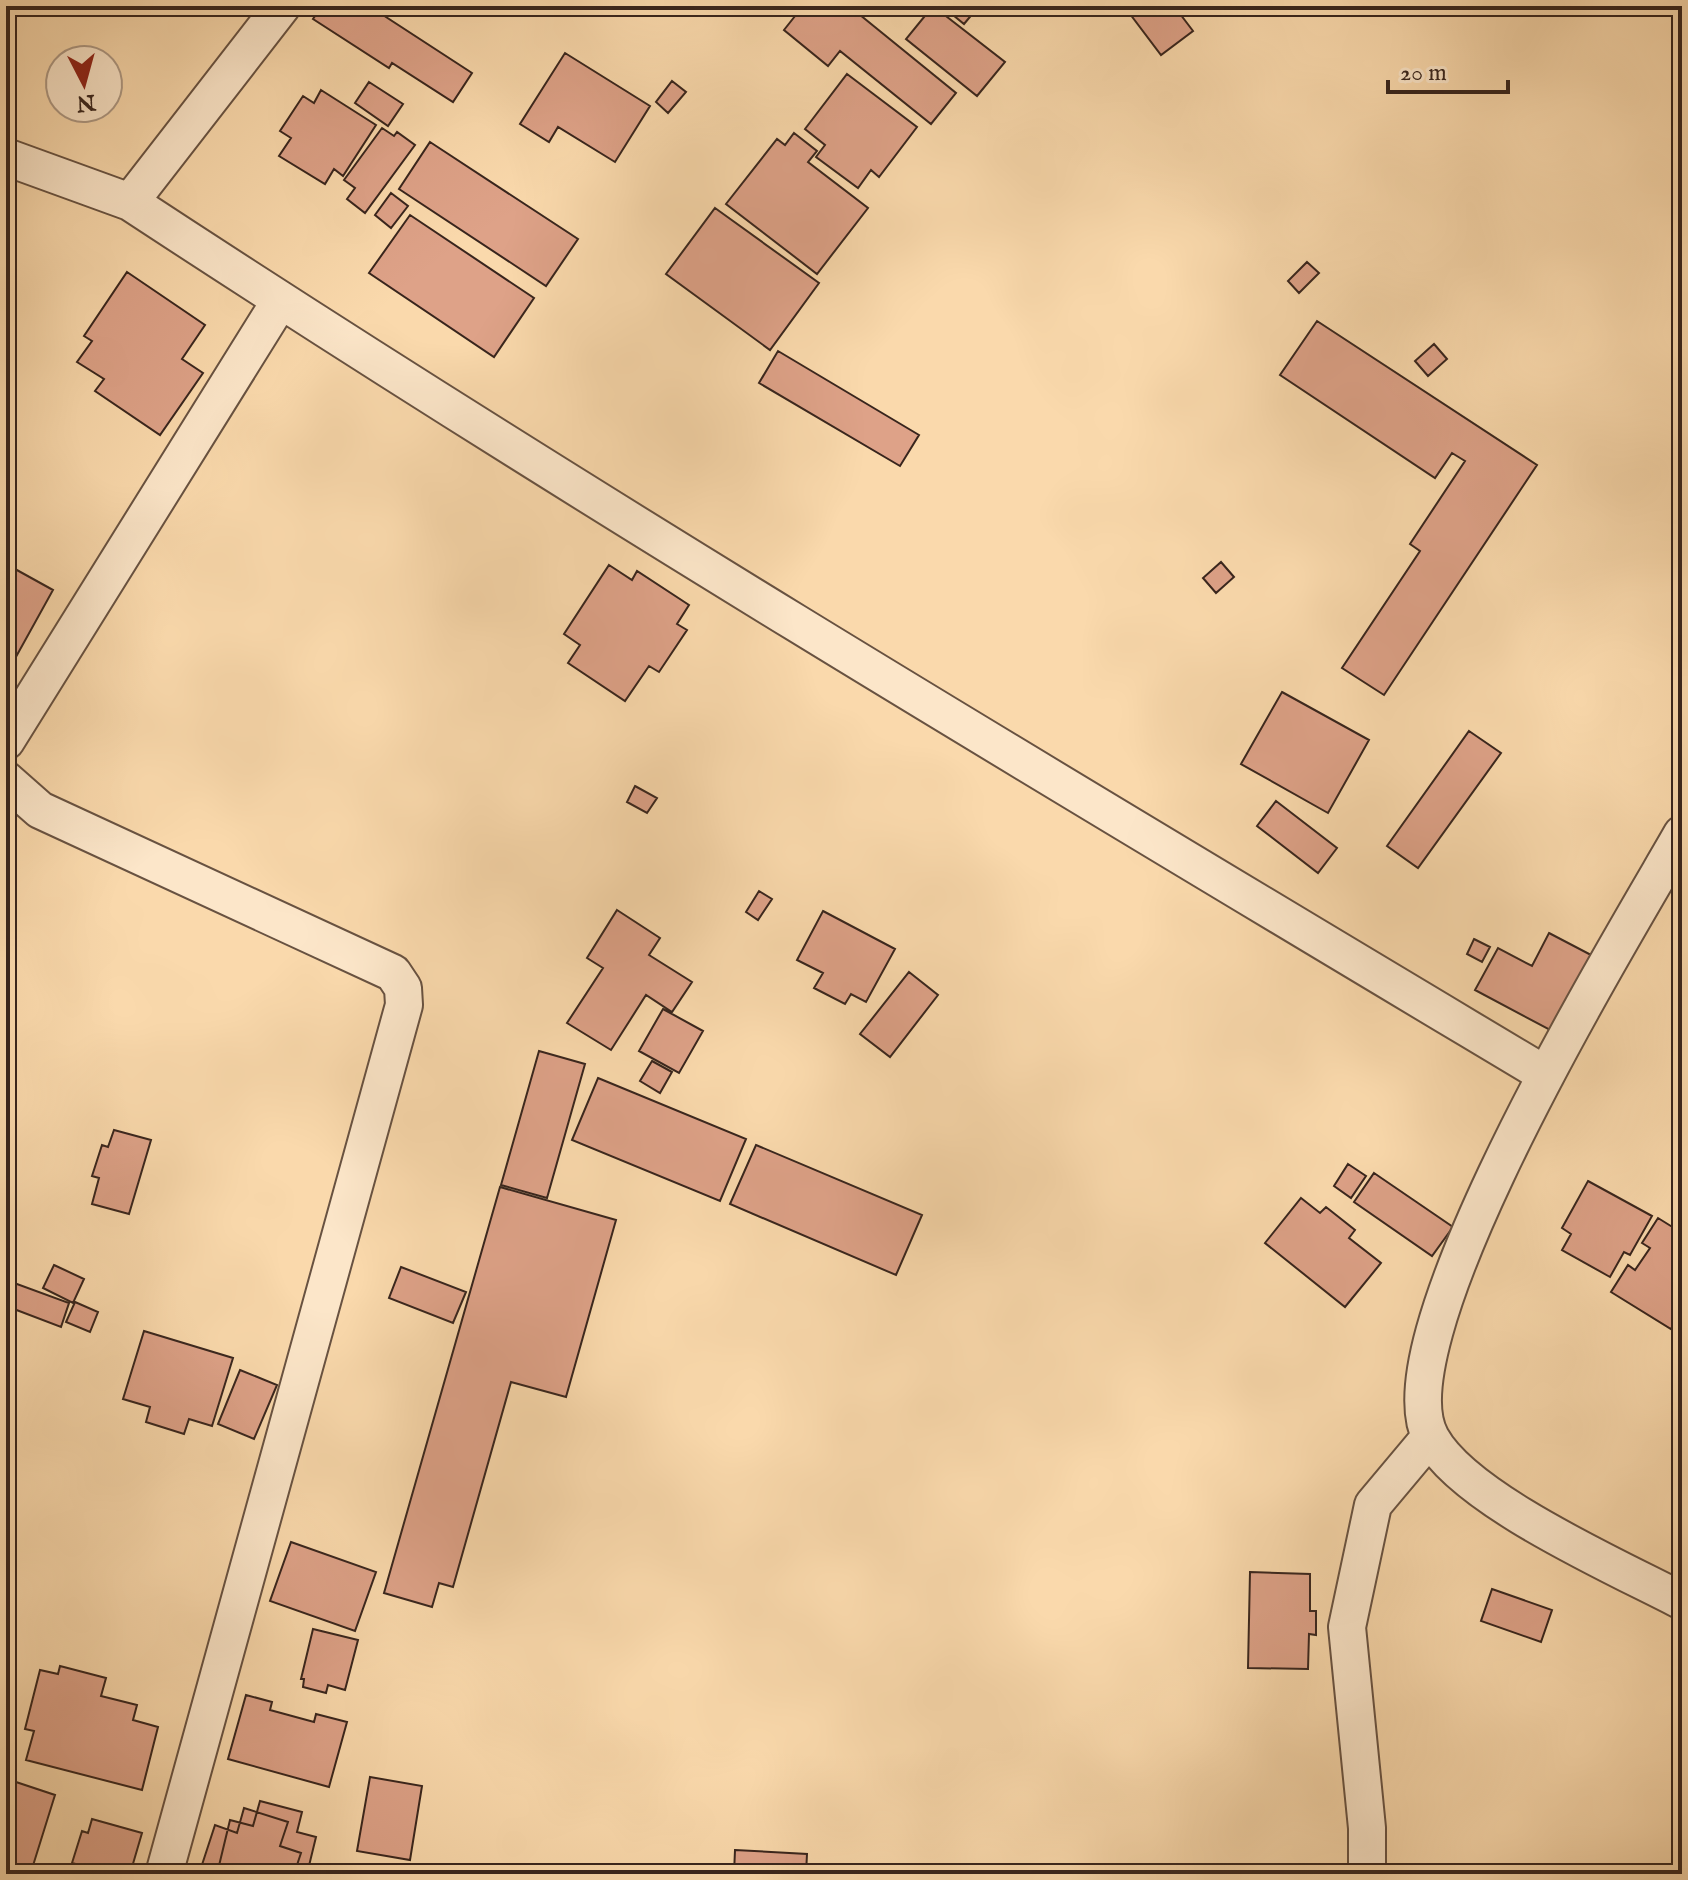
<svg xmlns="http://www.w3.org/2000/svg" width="1688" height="1880" viewBox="0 0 1688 1880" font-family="'IM FELL English',serif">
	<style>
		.building { fill: #dea288; stroke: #38251d; stroke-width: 2 }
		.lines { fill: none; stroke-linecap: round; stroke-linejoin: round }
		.minor-casing { stroke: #685241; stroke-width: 40 }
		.minor { stroke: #fce6c9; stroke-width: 36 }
	</style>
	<rect width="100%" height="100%" fill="#fad9ac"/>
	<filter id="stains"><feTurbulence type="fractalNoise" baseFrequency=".0025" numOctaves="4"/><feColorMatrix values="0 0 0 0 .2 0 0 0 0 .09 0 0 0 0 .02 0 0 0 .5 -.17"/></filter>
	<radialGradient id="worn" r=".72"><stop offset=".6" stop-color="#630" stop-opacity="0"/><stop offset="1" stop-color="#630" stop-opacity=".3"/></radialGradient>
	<!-- building -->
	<path class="building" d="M313 6H369L472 73 453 102 392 63 389 68 313 19 319 10Z
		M803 6H849L956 93 931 124 840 51 828 66 784 30Z
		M933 6 1005 62 977 96 906 39Z
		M942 6H979L964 24Z
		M1124 6H1174L1193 31 1161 55Z
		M565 53 650 106 615 162 558 127 549 142 520 124Z
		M847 74 917 127 879 177 871 170 858 188 816 157 825 145 805 129Z
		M672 81 686 92 668 113 656 102Z
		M369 82 403 104 388 126 355 103Z
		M321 90 376 125 343 176 334 169 325 184 279 156 291 138 280 131 303 96 314 103Z
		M382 128 394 136 397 132 415 145 365 213 347 199 355 188 344 180Z
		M794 133 817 151 808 162 868 208 817 274 726 204 777 139 785 145Z
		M430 142 578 239 546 286 399 189Z
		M391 193 408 206 391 228 375 215Z
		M715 208 819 283 770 350 666 274Z
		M410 215 534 298 494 357 369 273Z
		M1307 262 1319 273 1299 293 1288 281Z
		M127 272 205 325 182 359 203 373 160 435 95 391 104 379 77 362 92 341 84 336Z
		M1317 321 1537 465 1384 695 1342 668 1420 551 1410 544 1465 461 1452 453 1435 478 1280 375Z
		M1434 344 1447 359 1428 376 1415 361Z
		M778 351 919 435 900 466 759 383Z
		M1221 562 1234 577 1216 593 1203 578Z
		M6 564 53 590 12 664 6 660Z
		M609 565 632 580 637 571 689 605 677 624 687 630 659 672 649 666 625 701 568 663 580 645 564 634Z
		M1282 692 1369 740 1328 813 1241 764Z
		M1469 731 1501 753 1418 868 1387 846Z
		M635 786 657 798 647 813 627 802Z
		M1276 801 1337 848 1318 873 1257 826Z
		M759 891 772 899 758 920 746 912Z
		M617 910 660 938 649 955 692 982 672 1012 646 995 611 1050 567 1023 603 968 587 958Z
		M823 911 895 949 866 1002 851 994 845 1004 814 988 823 973 797 960Z
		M1549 933 1593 956 1552 1031 1475 990 1498 948 1532 966Z
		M1474 939 1490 947 1482 962 1467 954Z
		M909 972 938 995 890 1057 860 1034Z
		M663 1009 703 1031 679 1073 639 1051Z
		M539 1051 585 1064 547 1198 501 1185Z
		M652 1061 672 1072 660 1093 640 1081Z
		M598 1078 746 1139 720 1201 572 1140Z
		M114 1130 151 1140 129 1214 92 1204 99 1178 92 1176 102 1145 108 1147Z
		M756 1145 922 1215 896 1275 730 1204Z
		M1348 1164 1366 1176 1351 1198 1334 1186Z
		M1374 1173 1453 1227 1432 1256 1354 1202Z
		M1588 1181 1652 1216 1630 1255 1624 1252 1610 1277 1562 1250 1571 1234 1562 1228Z
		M500 1187 616 1220 566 1397 511 1382 453 1587 439 1583 432 1607 384 1593Z
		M1301 1198 1320 1213 1326 1207 1355 1230 1349 1238 1381 1263 1345 1307 1265 1243Z
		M1658 1218 1682 1233V1299L1678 1306 1682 1311 1671 1329 1611 1292 1628 1265 1635 1270 1650 1248 1642 1243Z
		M54 1265 84 1279 73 1303 43 1288Z
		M401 1267 466 1292 453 1323 389 1298Z
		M6 1280 69 1303 61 1327 6 1306Z
		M75 1302 98 1312 90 1332 66 1322Z
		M144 1331 233 1358 212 1426 189 1419 184 1434 146 1422 150 1407 123 1399Z
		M240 1370 277 1385 254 1439 218 1424Z
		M291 1542 376 1572 355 1631 270 1601Z
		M1250 1572 1310 1574V1611H1316V1635L1309 1634 1308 1669 1248 1668Z
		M1492 1589 1552 1610 1541 1642 1481 1621Z
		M313 1629 358 1640 345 1690 328 1685 326 1693 303 1687 304 1679H301Z
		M60 1666 106 1678 101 1696 137 1705 133 1720 158 1727 142 1790 26 1760 34 1731 25 1729 40 1670 58 1674Z
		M246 1695 272 1702 270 1710 314 1722 316 1714 347 1722 329 1787 228 1759Z
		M370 1777 422 1786 410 1860 357 1851Z
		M7 1779 55 1795 31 1872 10 1865 14 1855 6 1852Z
		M260 1801 302 1812 297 1832 316 1837 307 1874H217L230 1820 253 1826Z
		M244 1808 288 1822 280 1846 301 1853 294 1874H199L215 1825 237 1833Z
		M92 1819 142 1833 130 1874H76L79 1865 72 1863 82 1831 88 1833Z
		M735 1850 807 1854 806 1874H734Z"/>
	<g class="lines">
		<defs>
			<path id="minor" d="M282 6 130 202C593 506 1070 790 1546 1075
				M6 157 130 202
				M6 741 280 301
				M6 780 40 810 393 973 403 988 404 1005 164 1874
				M1682 834C1625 934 1376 1339 1431 1438 1465 1500 1617 1567 1682 1601
				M1367 1874V1828L1347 1627 1373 1505 1430 1437"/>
		</defs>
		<!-- minor casing -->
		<use href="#minor" class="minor-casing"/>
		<!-- minor -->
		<use href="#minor" class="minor"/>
	</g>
	<!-- margin -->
	<rect width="1688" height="1880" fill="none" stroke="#fad9ac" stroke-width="32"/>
	<rect x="8" y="8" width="1672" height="1864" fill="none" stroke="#38251d" stroke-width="4"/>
	<rect x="16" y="16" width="1656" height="1848" fill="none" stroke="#38251d" stroke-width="2"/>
	<!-- north arrow -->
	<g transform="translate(84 84) rotate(174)"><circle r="38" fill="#fce6c9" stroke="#ae9984" stroke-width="2"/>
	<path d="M0-6L14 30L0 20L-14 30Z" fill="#8f2418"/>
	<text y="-12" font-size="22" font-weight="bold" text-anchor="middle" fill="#38251d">N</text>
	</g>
	<!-- scale -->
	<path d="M1388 80v12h120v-12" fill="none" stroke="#38251d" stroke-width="4"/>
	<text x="1400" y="80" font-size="24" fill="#38251d" stroke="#fce6c9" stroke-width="6" paint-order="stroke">20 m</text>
	<rect width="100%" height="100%" filter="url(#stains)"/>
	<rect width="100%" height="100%" fill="url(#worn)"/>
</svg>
